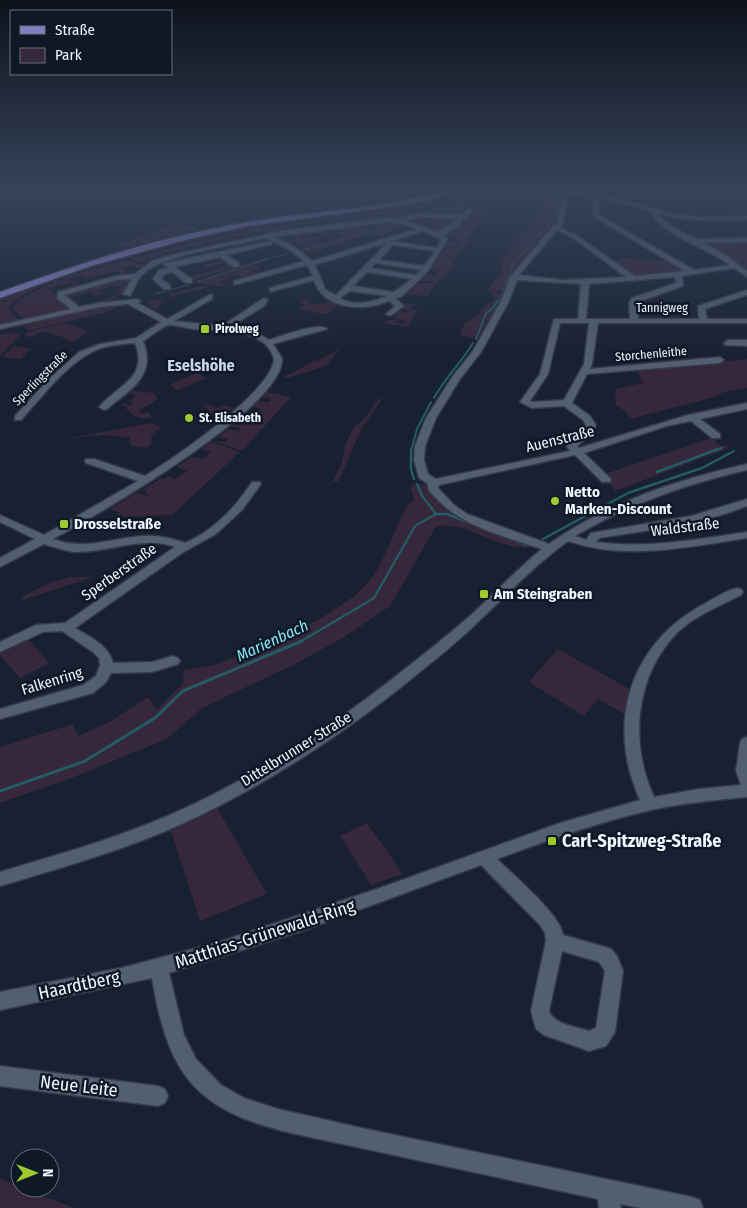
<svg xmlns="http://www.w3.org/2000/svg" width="747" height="1208" viewBox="0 0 747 1208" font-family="'Fira Sans Condensed',sans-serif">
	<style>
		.green { fill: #36273b }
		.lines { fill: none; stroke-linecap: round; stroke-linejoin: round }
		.stream-far3 { stroke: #225c64; stroke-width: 1 }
		.stream-far2 { stroke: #225c64; stroke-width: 2 }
		.stream-far1 { stroke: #225c64; stroke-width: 2.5 }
		.stream { stroke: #225c64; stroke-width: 3 }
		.minor-casing { stroke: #333a47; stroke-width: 3 }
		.major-casing { stroke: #333a47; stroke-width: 3 }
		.minor { fill: #535e71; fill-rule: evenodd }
		.major { fill: #837ec4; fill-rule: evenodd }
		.poi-dot { fill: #9eca2f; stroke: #0f1827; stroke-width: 2 }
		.labels { text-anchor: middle; stroke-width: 5; stroke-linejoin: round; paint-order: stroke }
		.far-street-label { font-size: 12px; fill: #f0f5fe; stroke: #0f1827 }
		.far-poi-label { font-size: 12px; font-weight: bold; fill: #f0f5fe; stroke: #0f1827; text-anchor: start }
		.street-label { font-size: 15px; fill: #f0f5fe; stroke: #0f1827 }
		.poi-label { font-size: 15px; font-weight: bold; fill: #f0f5fe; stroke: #0f1827; text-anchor: start }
		.far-district-label { font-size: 16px; font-weight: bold; fill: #cad7ed; stroke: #0f1827 }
		.water-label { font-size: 16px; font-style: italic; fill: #86e4f1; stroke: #0f1827 }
		.near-poi-label { font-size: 18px; font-weight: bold; fill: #f0f5fe; stroke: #0f1827; text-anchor: start }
		.near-street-label { font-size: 18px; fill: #f0f5fe; stroke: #0f1827 }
	</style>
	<rect width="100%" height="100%" fill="#182132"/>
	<!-- green -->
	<path class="green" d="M471 187H479L436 206 420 205C369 212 319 217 268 226 207 236 146 251 87 270 61 279 28 286 8 308L20 321 0 326V301L5 302 9 300H0V297L115 256 249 225 445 195Z
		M515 189 563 193 559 220 505 291H493L503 295 481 339 459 335 464 324 477 316 483 308 494 299 493 294 488 289 502 272 500 260 511 247 514 240 532 225 540 214 548 192Z
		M440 192 424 198 186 236 0 294V291C69 266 138 241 211 228 287 213 364 207 440 192Z
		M459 199 466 200 462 210H468L461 216 455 215H461V212L439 211V214H443H420Z
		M421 206 434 207 403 212 405 215H376L378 217 365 216 367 219H364L359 214Z
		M472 210 486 211 443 280H438L427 296 407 294 417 283H432L434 281H419L425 274 434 275 437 273V272L429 270 444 250 457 249 459 246 444 248 449 241H457L455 244 461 245 462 242 457 241 459 238 445 235 452 230H450L457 225H473L475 221 460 222 467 216H474L468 215Z
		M357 215 359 217 284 227V229H277L280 232 268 234 262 228Z
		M438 216 441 218 440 221H444V224L447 217 460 218 454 224H445L449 226 441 232 431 230V223L423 222V225L428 226 426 228 405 221 412 217H423V220L438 219Z
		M392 221 377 223 380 225 397 222 298 249H296L303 247 302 246 304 245 297 242 290 243 293 245 290 246 275 237 284 234 288 237 283 238 286 242 295 240 293 235 308 230 311 232 298 233 304 237 302 238H309L311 240 310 238 317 236 322 239 316 240 320 242 326 241 324 239 341 237V235C333 233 322 238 313 230L328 227 331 229 321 230C325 234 334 235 338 231L336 229 348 224 352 227H356L353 224H369L364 226 369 228 376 227 372 222Z
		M398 222 417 229 409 226 383 234V237L374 233 312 252 310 254 313 257 299 250Z
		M174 225 199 228 127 247 114 246Z
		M260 228 263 231 252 233 254 235 249 234 239 236 241 238 235 236 225 239 226 241H224L221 239 211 242 213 244 208 242 199 245 200 247 194 245 183 248 186 251 193 250C184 252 178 249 170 251L172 254 166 252 155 255 158 258 151 257 142 260 147 262 145 263 130 259 190 243Z
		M747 241V272L709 244 714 242Z
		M269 258 268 260 254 264 262 269 253 271 257 274 264 273 246 279 235 274 227 278 232 282 224 280 218 282 229 287 192 283Z
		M631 258 669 262 680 270 638 276 628 273 614 260Z
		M226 259 224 261 231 266H237L190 281 186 277 228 267 224 263 209 267 211 270 203 265Z
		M126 260 144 266 139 269 133 265 122 268 127 272 121 274 116 271 87 278 80 275 69 279 77 285 74 286 70 283 48 288 73 309 25 320 12 308C33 283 95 269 126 260Z
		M130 278C129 281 129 286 126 289 116 302 93 304 78 307L113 297 121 290 115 292 113 291 123 288 118 285 99 290 104 294 96 296 90 292 71 297 78 303 74 304 63 294 117 279Z
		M200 286H212C203 289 193 291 184 293 177 294 172 299 164 299L155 311 149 304 148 300H161L172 297 170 295 156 298Z
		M304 299 310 300 309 303 322 305 332 300 339 303 328 314 299 310 304 304 300 302Z
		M398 302 421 305H411L409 309 418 310 407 327 384 323 386 320H398L396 323 403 324 406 321 394 317 398 312 408 313 410 311 401 308 405 304Z
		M114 304 115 308 110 311 32 330H27L24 325Z
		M65 323 89 331 72 342 66 341 68 339 43 331 31 337 24 336 27 332Z
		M22 333 0 356V334Z
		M13 346 31 349 21 359 3 357Z
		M340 349 326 366 284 379 285 376C298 371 309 363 320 358L317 363 322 358Z
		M747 359V388L724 392 711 398 630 419 627 413 616 405 615 389 643 383 637 371Z
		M197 373 206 378 180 389 177 390 169 385Z
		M137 382 142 383 133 389 134 391 154 393 157 399 151 404 138 410 141 414 149 412 152 418C136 420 131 414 121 403L131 405 133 403 129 402 136 395 125 393Z
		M267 392 291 397 242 451 213 441 225 442 228 439 218 437 228 429 238 431 241 428 231 426 239 419 248 421 251 419 242 416 249 410 259 412 261 409 253 406 259 401 269 402 271 399 262 397Z
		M378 399H382L361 430 338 482 333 481 341 465 346 443 354 427 365 418Z
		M207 404 219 408 223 405 233 408 221 419 203 414 208 409 203 407Z
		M150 423 161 427C155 431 149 435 152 443L146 448 131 446 129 440 130 435 126 438C106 432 85 437 65 439Z
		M717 436 720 439 715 441 722 446 728 445 729 448 615 491 605 474Z
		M211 442 240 452 172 515 119 517 116 516 120 513 110 509 137 493 148 496 149 495 145 493 147 491 143 490 161 478 165 479 168 476 175 479 187 471 177 467 192 457 203 459 211 452 201 450Z
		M414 484H425L452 513 473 523 529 543 531 547C497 552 462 516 435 528L390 606 341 639 291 666 202 708 167 739 74 777 0 803V747L73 724 78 736 108 723 148 697 157 710 183 683 184 670 214 665 240 655 318 620 356 595 371 579 379 567 407 505 414 500 410 486Z
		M71 577H93L23 600 20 598 48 583Z
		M27 638 49 663 20 678 0 655V652Z
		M558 649 631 690 626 715 598 699 584 716 529 682Z
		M217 808 267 894 200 921 171 831Z
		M367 823 403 874 371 885 340 836Z
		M0 1179 20 1186V1188L75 1208H0Z"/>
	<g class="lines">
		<!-- stream-far3 -->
		<path class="stream-far3" d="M302 250 398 224
			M274 257 288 254
			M196 282 268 258
			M502 291 514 263 555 218 559 192
			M0 292 107 255
			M155 294 188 285
			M497 303 502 294"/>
		<!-- stream-far2 -->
		<path class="stream-far2" d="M476 339 486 313 493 308 497 301
			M434 398C445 378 461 363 473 343
			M411 451 417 429 431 402
			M715 451 722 448"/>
		<!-- stream-far1 -->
		<path class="stream-far1" d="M411 449V469L414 479
			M657 472 718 449
			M417 484 422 496 436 514
			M543 539 628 493 702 468 734 451
			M300 642 374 598 415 526 436 514H447L526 545"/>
		<!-- stream -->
		<path class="stream" d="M0 791 85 761 155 718 183 691 302 641"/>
		<defs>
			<path id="minor" d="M524 187 564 190 565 187H571L570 191 607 195 679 215 704 217 747 216V220C717 221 689 222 660 214L659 215 674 228 696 239 747 238V242L704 243 726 255 747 271V277L734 268 682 276 683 286 638 302V319H699L698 306 747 290V295L705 309 707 319H747V323H598L592 364 590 369 720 357 724 360 720 363 587 374 572 403 590 416 596 425 591 434 577 446 579 448 688 415 747 403V409L700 419 720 434V438H712L691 421 667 426 584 453 610 478 611 480 610 482H602L575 455 439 485 438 488 454 505 467 514 549 544C609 502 676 480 747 464V470C686 484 629 504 575 536L586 540 591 533 691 516 747 499V506C699 525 649 530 599 538L596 542C646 549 698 539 747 532V538C688 547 626 561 568 541 536 564 510 592 481 619 456 644 427 666 400 688 333 741 248 796 168 830 114 853 57 869 0 886V872C53 856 107 841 158 820 242 785 328 730 400 673 423 655 447 636 470 616 494 594 516 570 542 549 504 536 462 527 435 497 431 493 427 490 428 484L419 478 414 460 415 446 426 418 453 376 473 351 501 301 510 277 557 222 563 193ZM569 194 595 197 592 209 594 217 685 271 635 276 577 236 560 227 563 222ZM601 198 654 212 652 215C670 239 706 247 730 265L694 270 599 215 598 209ZM557 230 573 238 626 277 564 280 519 275ZM675 277 676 283 632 298 629 303 630 319H586L589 284ZM517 280 581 284 578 319H554L540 374 520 402 532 408 564 406 583 420 586 425 568 444 567 447 570 451 436 479 428 474 424 460 425 446 436 418 460 379 481 352 509 301ZM560 323H589L584 364 564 400 533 402 530 401 548 374Z
				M690 187H698L695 189Z
				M732 187H739L729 197H725V195Z
				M468 209 473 210 457 226 444 235 448 239 427 272 401 297 395 298 404 306 390 316 386 314 395 306 389 301C365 312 323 310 314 280L270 292V288L313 276 307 265 234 285V281L304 261 291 251 267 238C237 245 166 254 144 273 138 278 134 289 130 296L123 294 132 279 117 280 64 295 79 307 99 303 137 299 141 301 138 303 167 319 209 295H212V299L174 321 222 326 264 298 268 300 264 306 230 327 256 332 269 340C282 336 317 322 327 329L273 344 282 358C286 407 95 516 53 539 84 551 112 538 143 536 158 535 171 538 185 543 213 531 236 507 252 482H260L261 484 242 510 216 534 182 553 75 628C90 637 109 645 113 663L152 662 173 656 178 658 180 661 178 664 152 672 111 673 106 682 93 693 0 719V709L83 685 96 676 100 665 99 658 93 652 62 631 43 632 0 652V642L36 625 65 623 175 547C141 535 109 553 75 552 64 551 54 547 44 544L0 567V558L35 539 0 522V515L44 535 138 481 86 463 85 461 86 459H94L145 476C174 458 270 393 274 360 268 328 218 331 193 329 186 328 177 325 170 325 162 326 150 337 143 341 157 375 131 389 107 409L104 410 99 407C118 385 149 378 135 343 122 344 108 345 96 350 66 364 43 396 21 420H15V416L50 378 79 352 100 344 136 338 161 322 128 304 99 307 0 329V325L71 309 57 298 58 292 116 276 135 274 152 261 171 255 286 230 387 218 397 219 417 213 461 215ZM418 217 458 219 438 232 406 221ZM387 222 402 224 416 229 312 261 296 248 274 237ZM423 231 441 239 437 248 392 241ZM383 244H386L337 294 335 295 325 289 315 265ZM393 245 435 251 424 266 379 260ZM375 263 421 270 416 275 371 268ZM367 272 412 279 394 292 353 286ZM350 291 387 296C373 302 355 307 340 298Z
				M270 241 272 242V244L227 255 239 263V267H233L220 257 175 267 192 279V283H186L172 272 165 274 161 279 170 285V289H164L153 279 159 270 168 268 164 265 165 263Z
				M728 340H747V346L725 345 724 343Z
				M737 588 741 589 743 592 741 595C720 606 696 615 678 632 635 675 629 743 654 797L699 789 741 785 736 771 740 743 742 739 747 737V797C715 800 683 803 651 810 599 822 548 840 497 859 513 875 561 915 563 935L605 947 611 949 617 956 623 971 615 1032 606 1046 589 1051 544 1035 536 1029 531 1011 546 941 545 933 540 925 481 865 299 932 169 973 184 1035 196 1059 221 1085 244 1098 278 1109 366 1129 692 1197 700 1200 703 1208H641L620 1204 621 1208H599L598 1199 291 1133C194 1110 168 1074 152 978L0 1010V992L121 968 216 943 380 888 560 823 640 800C605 723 630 642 706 603 716 597 726 591 737 588ZM562 951 599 962 605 971 596 1028 589 1031C577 1027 553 1024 549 1011Z
				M0 1066 158 1086 165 1089 168 1096 165 1103 158 1106 0 1086Z"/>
			<path id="major" d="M457 187H468L441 197 412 204 248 226 185 240 94 265 0 298V292C81 263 163 236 248 222 318 210 389 209 457 187Z"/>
		</defs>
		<!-- minor casing -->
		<use href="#minor" class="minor-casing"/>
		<!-- major casing -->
		<use href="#major" class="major-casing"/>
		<!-- minor -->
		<use href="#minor" class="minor"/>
		<!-- major -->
		<use href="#major" class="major"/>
	</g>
	<!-- sky -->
	<linearGradient id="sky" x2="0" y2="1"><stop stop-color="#0d121c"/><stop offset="0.53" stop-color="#37435a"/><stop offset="1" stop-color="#37435a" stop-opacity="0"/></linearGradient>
	<rect width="747" height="356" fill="url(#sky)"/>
	<!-- markers -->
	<g class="poi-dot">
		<rect x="200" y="324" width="10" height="10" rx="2.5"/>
		<circle cx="189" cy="418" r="5"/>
		<circle cx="555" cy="501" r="5"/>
		<rect x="59" y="519" width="10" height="10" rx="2.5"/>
		<rect x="479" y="589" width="10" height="10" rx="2.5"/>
		<rect x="547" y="836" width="10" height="10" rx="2.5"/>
	</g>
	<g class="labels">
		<!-- far-street labels -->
		<g class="far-street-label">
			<text x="662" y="312">Tannigweg</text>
			<text transform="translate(651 354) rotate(-5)" y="4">Storchenleithe</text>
			<text transform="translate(40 378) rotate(-45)" y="4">Sperlingstraße</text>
		</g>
		<!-- far-poi labels -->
		<g class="far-poi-label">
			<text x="215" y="333">Pirolweg</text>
			<text x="199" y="422">St. Elisabeth</text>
		</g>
		<!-- street labels -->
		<g class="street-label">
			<text transform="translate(560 439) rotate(-14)" y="5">Auenstraße</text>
			<text transform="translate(685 527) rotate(-7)" y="5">Waldstraße</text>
			<text transform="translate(119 572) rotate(-35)" y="5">Sperberstraße</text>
			<text transform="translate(52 681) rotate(-17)" y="5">Falkenring</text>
			<text transform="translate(296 749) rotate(-32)" y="5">Dittelbrunner Straße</text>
		</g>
		<!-- poi labels -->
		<g class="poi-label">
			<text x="565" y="497">Netto<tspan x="565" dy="17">Marken-Discount</tspan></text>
			<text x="74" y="529">Drosselstraße</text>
			<text x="494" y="599">Am Steingraben</text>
		</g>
		<!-- far-district labels -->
		<g class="far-district-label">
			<text x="201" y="371">Eselshöhe</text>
		</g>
		<!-- water labels -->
		<g class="water-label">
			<text transform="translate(272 640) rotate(-25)" y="6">Marienbach</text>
		</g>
		<!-- near-poi labels -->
		<g class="near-poi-label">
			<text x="562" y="847">Carl-Spitzweg-Straße</text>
		</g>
		<!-- near-street labels -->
		<g class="near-street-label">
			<text transform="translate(265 934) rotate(-18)" y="6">Matthias-Grünewald-Ring</text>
			<text transform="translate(79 985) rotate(-12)" y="6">Haardtberg</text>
			<text transform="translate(79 1086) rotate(7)" y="6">Neue Leite</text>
		</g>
	</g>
	<!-- legend -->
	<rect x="10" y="10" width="162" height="65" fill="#0f1827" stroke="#69707d"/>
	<rect x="20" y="26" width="25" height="8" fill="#837ec4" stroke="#69707d"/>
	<text x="55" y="35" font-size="15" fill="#f0f5fe">Straße</text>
	<rect x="20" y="48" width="25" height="15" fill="#36273b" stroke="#69707d"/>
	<text x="55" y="60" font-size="15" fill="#f0f5fe">Park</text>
	<!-- north arrow -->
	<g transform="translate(35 1173) rotate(90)"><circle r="24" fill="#0f1827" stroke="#69707d"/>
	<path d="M0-4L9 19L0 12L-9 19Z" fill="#9eca2f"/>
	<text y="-8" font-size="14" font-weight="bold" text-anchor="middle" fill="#f0f5fe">N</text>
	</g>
</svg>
